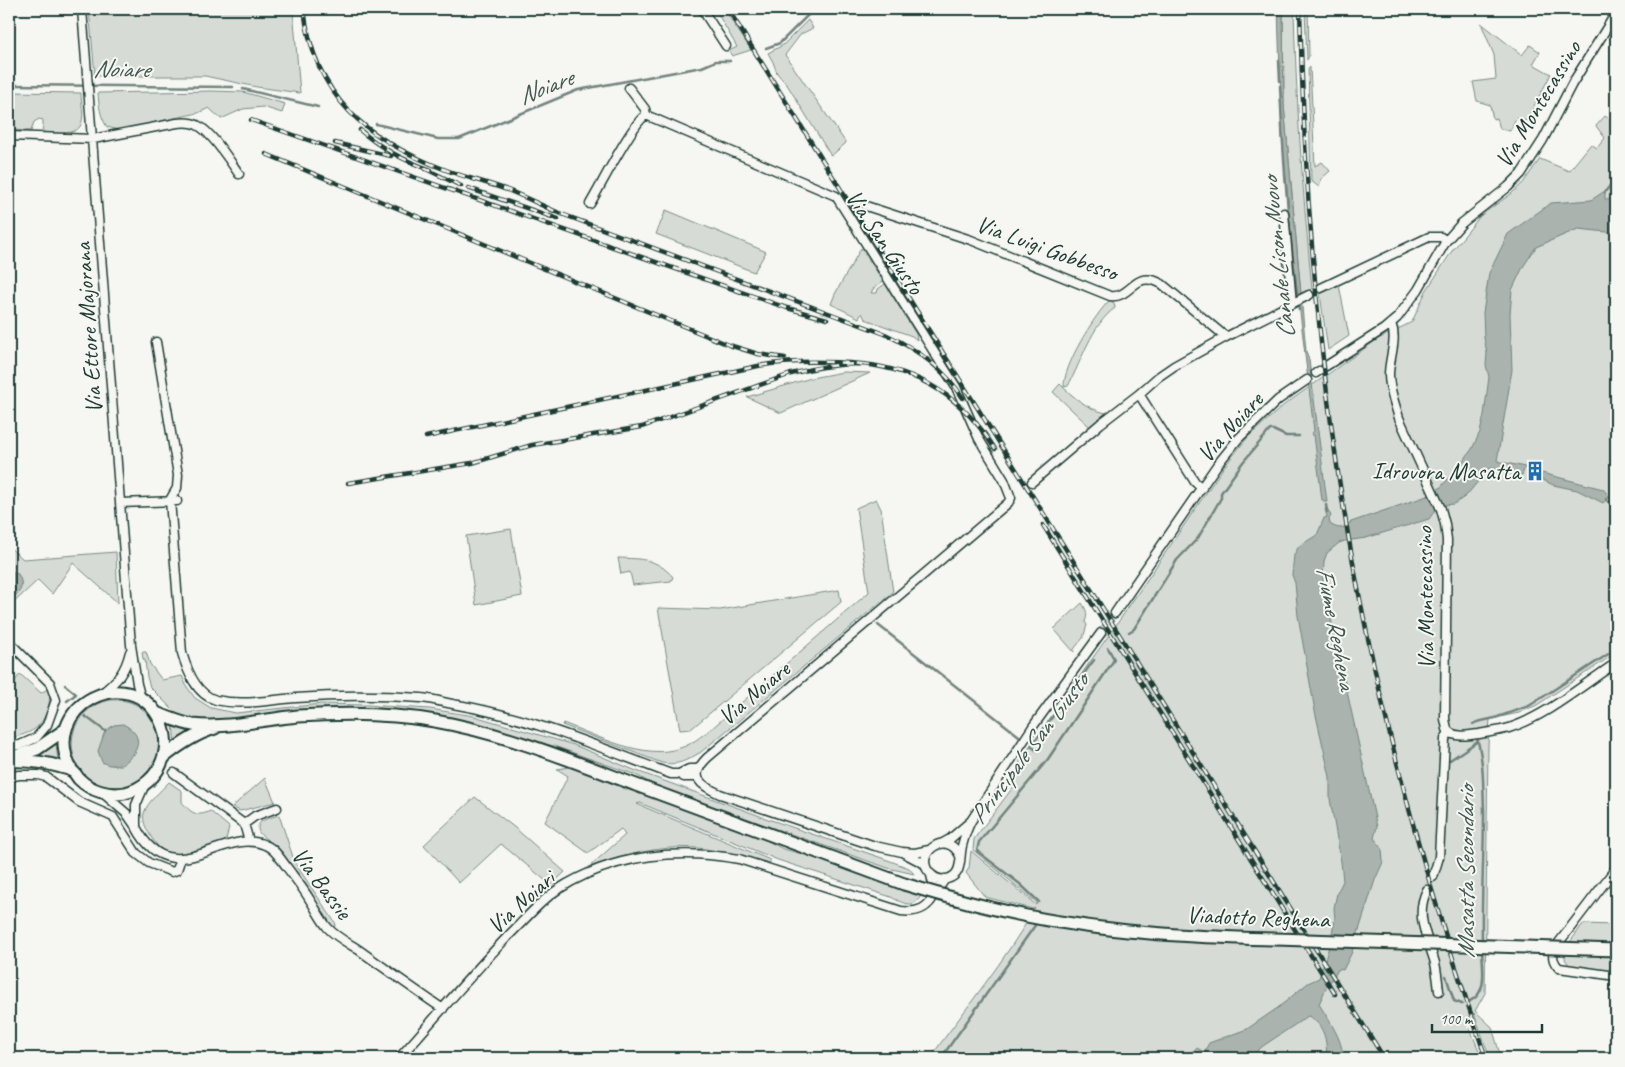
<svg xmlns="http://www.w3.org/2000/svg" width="1625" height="1067" viewBox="0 0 1625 1067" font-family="Caveat,sans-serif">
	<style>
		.green { fill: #d6dbd6; stroke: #7a8c85; fill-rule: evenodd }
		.water { fill: #aab3ae; stroke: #72847d }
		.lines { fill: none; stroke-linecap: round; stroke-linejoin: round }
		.stream { stroke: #72847d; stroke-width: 2.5 }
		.minor-tunnel { stroke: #cbd1cc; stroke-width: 8; stroke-dasharray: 8 4; stroke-linecap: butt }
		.minor-casing { stroke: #1f3d34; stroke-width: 11 }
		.highway-casing { stroke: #1f3d34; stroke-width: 15 }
		.minor { stroke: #f6f6f2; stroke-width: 8 }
		.highway { stroke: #f6f6f2; stroke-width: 11 }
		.rail-casing { stroke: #1f3d34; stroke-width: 4.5 }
		.rail { stroke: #f6f6f2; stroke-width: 2.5; stroke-dasharray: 8; stroke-linecap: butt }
		.highway-bridge-casing { stroke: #1f3d34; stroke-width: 15; stroke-linecap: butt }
		.highway-bridge { stroke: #f6f6f2; stroke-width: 11 }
		.labels { text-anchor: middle; stroke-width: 4; stroke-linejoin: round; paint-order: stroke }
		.street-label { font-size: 24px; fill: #1f3d34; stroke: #f6f6f2 }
		.poi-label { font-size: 24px; fill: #1f3d34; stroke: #f6f6f2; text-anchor: end }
		.water-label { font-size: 25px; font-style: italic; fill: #425a52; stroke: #f6f6f2 }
	</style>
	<rect width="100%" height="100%" fill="#f6f6f2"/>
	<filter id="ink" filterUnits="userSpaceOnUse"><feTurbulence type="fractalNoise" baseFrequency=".02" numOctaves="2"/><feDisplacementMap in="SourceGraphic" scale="10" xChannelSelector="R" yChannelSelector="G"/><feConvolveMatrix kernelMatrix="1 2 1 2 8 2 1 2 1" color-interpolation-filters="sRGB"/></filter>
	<g filter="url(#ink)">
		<!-- green -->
		<path class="green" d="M89 9H293L300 93 257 87 205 76H95Z
			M715 9H724L751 50 732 56 729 51 737 47Z
			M1283 9H1294C1296 102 1303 195 1312 289L1301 293 1284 105Z
			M1305 9H1308L1309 56 1307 60Z
			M808 20 813 28 801 34 785 55 846 143 831 156 788 86 777 73 773 62 768 53 783 45Z
			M1481 23 1522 55 1530 45 1540 52 1533 64 1551 74 1526 121 1516 118 1510 131 1500 129 1497 118 1493 119 1490 105 1477 101 1473 82 1496 79 1494 55Z
			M1310 67 1315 166 1322 162 1330 171 1321 179 1319 187 1311 181 1308 68Z
			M212 91 243 92 285 104 282 113 263 107 243 109 221 119 209 108 198 113 119 130 107 127C100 116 99 106 98 93Z
			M9 92 81 93C81 102 84 113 82 121 80 137 55 133 44 133L42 129 43 127V120L39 119 34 122 31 131 9 130Z
			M1605 116 1616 124V653L1537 705 1519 713 1490 719 1488 745 1485 993 1475 1011 1492 1027 1501 1058H1490L1474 1013 1468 1024 1482 1058H930C965 1009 1005 961 1035 908L1033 909 985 897 966 873 969 868 971 851 1036 905 1037 903 973 850 974 839 1014 786 1020 761 1121 618 1223 468 1248 437 1284 405 1378 339 1412 322 1426 291 1452 251 1481 215 1511 194 1523 183 1540 159 1569 171 1591 144 1597 148 1605 138 1596 126Z
			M666 210 762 250 766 252 754 272 656 234Z
			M861 248 883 281 873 289 871 293H877L878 289 885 284 916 334 917 340 912 336 865 319 862 313 859 318 831 304 835 294Z
			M1339 285 1349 336 1328 350 1320 294Z
			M1110 300 1114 303 1115 308C1092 324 1081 362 1068 386L1064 387C1063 366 1095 314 1110 300Z
			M843 372 870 373 781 413 747 397 811 378Z
			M1060 384C1073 397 1087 409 1106 413L1090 427 1053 392Z
			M876 499 881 509 893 592 701 752C687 760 679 766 662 763L562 725 563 723C595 735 646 761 680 748 691 745 701 736 710 730L869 592 856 508Z
			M511 529 522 596 476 605 466 536Z
			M9 547 23 559 116 552 118 603 73 563 52 594 38 580 9 607Z
			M618 558C642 559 656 558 673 577L671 581 633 585 630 572 621 574Z
			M839 590 841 602 691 729 680 730 658 608 720 610Z
			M1082 603C1087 611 1088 614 1085 622L1087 625 1083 638 1074 649V652L1054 629Z
			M142 652H146L150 664 162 680 182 676 187 687 195 698 211 708 236 713 321 704 367 705 430 709 474 716 574 745 634 770 771 820 882 858 909 868 914 874 888 868 662 789 636 775 554 746 380 709H313L212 721 183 717 176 713 150 687 147 677 145 660 143 659Z
			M20 674 41 693 49 688C51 701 48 716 38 726 32 733 18 736 9 739V689Z
			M110 700C168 695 177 780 121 787 67 794 50 714 110 700ZM105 731 136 753 116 766 102 762Z
			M173 725 199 730 187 734 175 743Z
			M56 743 58 762 33 757V754L44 750Z
			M570 767 751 832 783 849 822 859 922 893C915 910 904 904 891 897L778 860 640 803 637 804 770 860V863C746 857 722 851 698 848 661 845 624 855 589 867L625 835 621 829 588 853 545 822 568 776 557 769Z
			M265 778 275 802 240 811 232 807Z
			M169 782 182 791V802C190 812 197 818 210 811L229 827 226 840C208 851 182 860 162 850 158 847 153 840 150 835 146 829 142 820 144 813 148 801 161 791 169 782Z
			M475 797 515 828 565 872 551 885 501 844 459 883 424 845Z
			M279 815 295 863 336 924 334 927 331 925 300 877 281 851 260 834C252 821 269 818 279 815Z
			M1583 924 1616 925V972L1586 969 1569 965 1565 959V949Z"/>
		<!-- water -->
		<path class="water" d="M1278 9H1283L1284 105 1306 351 1309 360 1327 502H1324V500H1322L1314 435H1312V433L1314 431 1293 253 1282 137Z
			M1605 191V199L1616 200V233L1578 229 1536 247 1523 267 1512 290 1510 314 1512 370 1497 461 1525 467 1522 475 1489 468 1466 496 1454 504 1444 505 1436 509 1429 519 1366 538 1345 541 1339 543 1327 553 1324 561 1323 583 1377 827 1374 838 1382 848 1383 862 1375 880 1352 952 1343 970 1339 969 1338 970 1326 988 1319 1004C1328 1019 1343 1039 1343 1058H1326C1328 1042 1324 1024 1308 1016L1263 1046 1255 1053V1058H1189L1190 1053 1197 1048 1204 1052 1209 1043 1247 1029 1279 1007 1308 983 1319 978 1328 950 1335 920 1334 908 1337 893 1343 881 1341 862 1330 799V777L1315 711 1298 616 1295 583 1292 575 1294 555 1299 546 1317 535 1324 518 1327 517 1325 509 1327 508 1331 516 1329 519 1330 524C1339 530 1343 529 1351 522L1430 495 1440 488 1461 464 1472 449 1480 432 1484 415 1489 377 1486 365 1487 353 1484 338 1483 313 1489 273 1508 234 1551 203 1591 200Z
			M1542 473 1603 489 1610 497 1603 503 1577 490 1553 485 1541 479Z
			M9 570 18 574C25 585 21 595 9 598Z
			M123 724C146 736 139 752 122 765H109L102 762 98 751 105 731 114 725Z"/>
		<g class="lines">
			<!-- stream -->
			<path class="stream" d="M766 48 780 43 814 9
				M1279 61 1280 81
				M9 85 233 87
				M1280 86C1283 161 1289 236 1299 310
				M243 89 318 107
				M376 124 438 139H459L578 90 702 67 716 61H730
				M1605 192 1616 178
				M1606 499 1616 511
				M1326 505 1327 512
				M878 625 1019 736
				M1129 632 1134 629 1177 560 1198 538 1221 498V493L1243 462 1270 430H1273L1286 436H1299
				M9 634 14 640
				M65 685 76 694 67 701
				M85 716 105 731
				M1473 724 1477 722 1495 718 1529 706 1616 649
				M1477 738C1484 762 1483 787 1484 811 1484 855 1481 899 1482 943
				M1031 746 1094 660
				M1031 746 1036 750
				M1450 760 1478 741
				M1039 902 1020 884 977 851 979 842 1048 759 1112 663 1114 659 1108 648
				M1446 976 1454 1001 1462 1004
				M1470 1001C1489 993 1482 965 1482 948
				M941 1058 1036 924"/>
			<!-- minor-tunnel -->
			<path class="minor-tunnel" d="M1101 633 1115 613
				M1427 890 1433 877"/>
			<defs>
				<path id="minor" d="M82 9 131 645 137 684 141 699
					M702 9 726 46
					M629 88 645 109 646 115
					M9 136 93 139 177 123C184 122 191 122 197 125 211 131 230 161 239 174
					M590 204C601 186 632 123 646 115L836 196 956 387 979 439 1004 480 1011 498 1008 503 707 758C688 777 700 785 720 794L875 846 902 852
					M866 206 971 240 1110 296C1132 299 1134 268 1162 284L1226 337
					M1284 213 1292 304
					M1321 288 1429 237H1441L1446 241
					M1391 323C1398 340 1389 357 1389 375 1389 389 1395 404 1399 418L1441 509 1445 524 1447 540 1445 719 1447 729 1449 732
					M156 342 178 475 177 488 170 500 182 653C187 670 196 695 216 700 243 706 269 700 296 698 337 695 379 695 421 698 433 699 446 703 458 705 532 718 601 748 671 774H679
					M1326 366 1384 329 1397 318 1418 290 1446 241 1462 223 1508 187 1521 174 1543 140 1572 84 1616 13
					M1316 373 1319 371
					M1139 394 1195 482 1202 488
					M1032 482 1100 424 1139 394 1158 377 1174 366 1226 337 1309 295
					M120 503 177 501
					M1115 613 1217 465 1238 439 1278 400 1307 380
					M9 642 50 683 56 700 47 725 36 738 20 745 9 746
					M102 693C118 680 125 672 130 652
					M1449 732C1458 738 1468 735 1479 734 1489 732 1499 731 1509 728 1545 717 1584 684 1616 663
					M174 773 244 824 249 841
					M9 777 19 775H38L46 777 79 802 113 817 136 853 149 863 172 872 177 870 181 858
					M698 777H684L679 774 689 769H699
					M104 794 127 814 136 827V805L145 784
					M971 821 1034 725 1101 633
					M244 824 255 816 277 808
					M136 827C172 896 222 826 265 845 274 848 280 858 286 866 294 877 303 888 310 900 316 909 321 920 328 928 336 937 350 944 359 950 387 970 415 990 443 1009
					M941 844 950 839 971 821C967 829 964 838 962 846 959 859 963 875 947 879 942 880 936 879 932 875 910 857 946 826 960 856
					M925 864 902 852 915 853 929 850
					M1616 868 1554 949C1552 957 1553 962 1559 968L1616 976
					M931 875 935 894 945 879
					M1433 877 1439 857 1445 739 1449 732
					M1427 890C1414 916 1428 938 1435 963 1437 972 1438 982 1439 991
					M399 1058C439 1014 476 968 518 926 530 914 543 899 557 890 612 855 676 848 739 859L901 911C917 913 928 909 935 894"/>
				<path id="highway" d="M156 713C168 717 180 723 193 725 228 729 264 719 298 716 344 713 390 713 435 721 504 733 570 760 636 785 725 818 815 851 904 884
					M13 757 37 749 66 729
					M163 758C179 745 195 734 215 728
					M9 761C27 760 44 762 61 767 64 768 70 769 72 771 75 772 77 777 79 779 91 791 109 796 125 793 143 789 157 776 163 759 167 747 166 733 161 722 132 658 36 706 72 771"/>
			</defs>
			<!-- minor casing -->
			<use href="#minor" class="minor-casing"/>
			<!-- highway casing -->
			<use href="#highway" class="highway-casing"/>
			<!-- minor -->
			<use href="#minor" class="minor"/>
			<!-- highway -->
			<use href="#highway" class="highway"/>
			<defs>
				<path id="rail" d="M304 9C314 97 367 140 446 170 467 178 489 183 510 191 527 198 543 206 559 213L885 334C917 349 944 368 963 398
					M728 9 1384 1058
					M1300 9C1303 152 1313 295 1333 438 1362 649 1416 857 1486 1058
					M251 120 787 308 827 319
					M360 130C380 148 405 161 431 170
					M335 143 391 156
					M266 154 729 345 758 354 785 358
					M424 168 461 186
					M468 188 558 219
					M862 364C921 370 964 399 995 449
					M348 483 472 463 532 445 642 427 791 374C816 367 836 364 862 364 826 361 793 360 758 366L426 437
					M1043 525 1335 994"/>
			</defs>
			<!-- rail casing -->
			<use href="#rail" class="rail-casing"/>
			<!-- rail -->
			<use href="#rail" class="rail"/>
			<defs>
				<path id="highway-bridge" d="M904 884C960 901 1015 916 1073 924 1150 936 1229 938 1307 940 1410 944 1513 947 1616 950"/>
			</defs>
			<!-- highway-bridge casing -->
			<use href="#highway-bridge" class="highway-bridge-casing"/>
			<!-- highway-bridge -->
			<use href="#highway-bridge" class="highway-bridge"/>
		</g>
	</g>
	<!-- icons -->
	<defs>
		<symbol id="building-bare" viewBox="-9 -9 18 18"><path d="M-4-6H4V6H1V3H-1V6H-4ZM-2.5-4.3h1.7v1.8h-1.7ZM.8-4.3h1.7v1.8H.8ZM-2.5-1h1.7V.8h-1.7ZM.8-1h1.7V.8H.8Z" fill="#1f6fb2" stroke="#f6f6f2" stroke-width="2.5" paint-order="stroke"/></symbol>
	</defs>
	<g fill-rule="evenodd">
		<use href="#building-bare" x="1521" y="457" width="28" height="28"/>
	</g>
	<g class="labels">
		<!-- street labels -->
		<g class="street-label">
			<text transform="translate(1538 104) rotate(-59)" y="8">Via Montecassino</text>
			<text transform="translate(885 242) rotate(56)" y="8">Via San Giusto</text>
			<text transform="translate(1047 248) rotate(20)" y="8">Via Luigi Gobbesso</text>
			<text transform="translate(88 328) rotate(-94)" y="8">Via Ettore Majorana</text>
			<text transform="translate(1230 427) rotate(-48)" y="8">Via Noiare</text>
			<text transform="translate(1425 598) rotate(-91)" y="8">Via Montecassino</text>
			<text transform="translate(754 693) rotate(-40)" y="8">Via Noiare</text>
			<text transform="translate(322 883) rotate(53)" y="8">Via Bassie</text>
			<text transform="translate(521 902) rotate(-42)" y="8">Via Noiari</text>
			<text transform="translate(1258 917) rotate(2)" y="8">Viadotto Reghena</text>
		</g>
		<!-- poi labels -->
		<g class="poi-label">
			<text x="1520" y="479">Idrovora Masatta</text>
		</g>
		<!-- water labels -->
		<g class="water-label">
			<text transform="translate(121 68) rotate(1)" y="9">Noiare</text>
			<text transform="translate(545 86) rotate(-21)" y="9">Noiare</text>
			<text transform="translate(1277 258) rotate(-96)" y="9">Canale Lison Nuovo</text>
			<text transform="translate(1337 628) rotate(79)" y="9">Fiume Reghena</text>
			<text transform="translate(1028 748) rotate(-53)" y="9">Principale San Giusto</text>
			<text transform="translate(1465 872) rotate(-90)" y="9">Masatta Secondario</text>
		</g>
	</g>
	<!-- margin -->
	<rect width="1625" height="1067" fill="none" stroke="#f6f6f2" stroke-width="30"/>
	<rect x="15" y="15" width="1595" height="1037" fill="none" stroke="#1f3d34" stroke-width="2" filter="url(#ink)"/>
	<!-- scale -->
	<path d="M1432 1024v8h110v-8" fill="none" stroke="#1f3d34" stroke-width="2.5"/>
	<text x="1440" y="1024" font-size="15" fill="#1f3d34" stroke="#f6f6f2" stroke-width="4" paint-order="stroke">100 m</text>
</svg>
